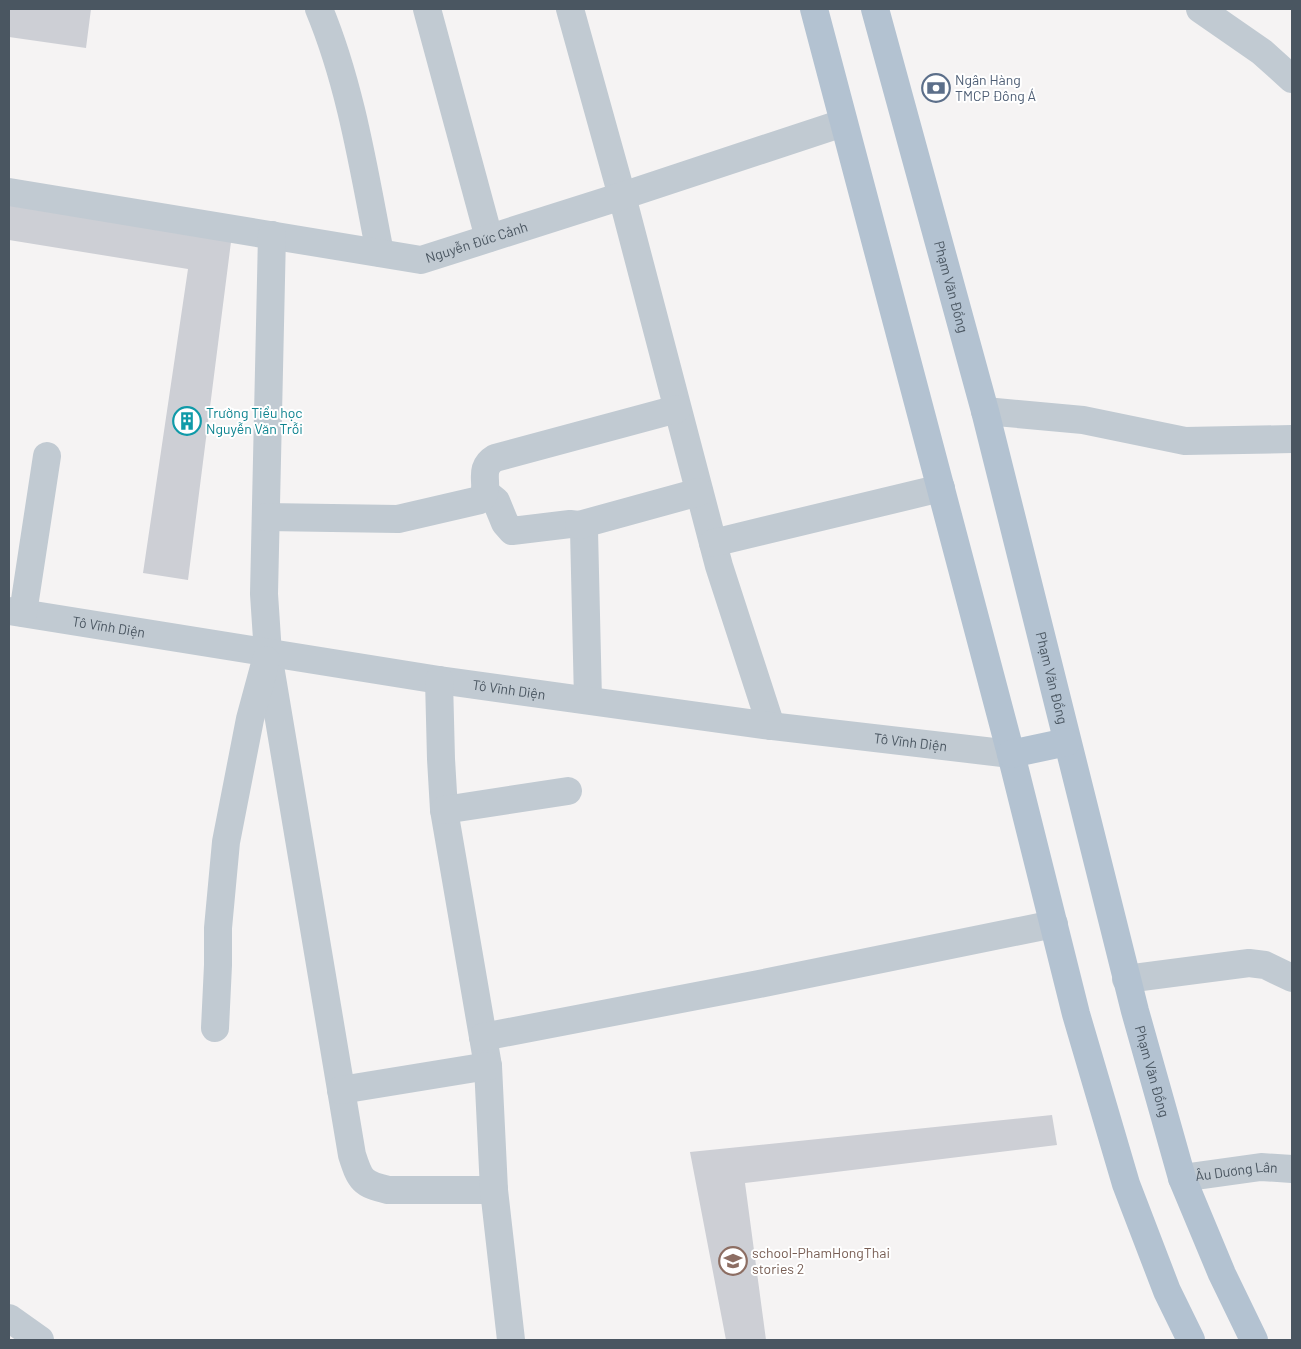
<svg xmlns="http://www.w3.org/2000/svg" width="1301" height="1349" viewBox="0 0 1301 1349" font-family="Barlow,sans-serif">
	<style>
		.building { fill: #cdcfd5 }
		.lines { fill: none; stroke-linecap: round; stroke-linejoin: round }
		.minor { stroke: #c1cad2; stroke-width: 28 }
		.major { stroke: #b3c2d1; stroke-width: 28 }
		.labels { text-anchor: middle; stroke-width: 4; stroke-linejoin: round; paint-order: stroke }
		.service-label { font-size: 14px; fill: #4e5e75; stroke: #fff; text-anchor: start }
		.street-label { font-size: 14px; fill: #4a5661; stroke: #fff }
		.culture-label { font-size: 14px; fill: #0d838f; stroke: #fff; text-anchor: start }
		.education-label { font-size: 14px; fill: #785e54; stroke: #fff; text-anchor: start }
	</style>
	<rect width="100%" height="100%" fill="#f5f3f3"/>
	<!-- building -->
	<path class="building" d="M9 9H91L86 48 9 37Z
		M9 203 232 234 188 580 143 573 188 269 9 240Z
		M1052 1115 1057 1145 745 1183 766 1340H726L690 1152Z"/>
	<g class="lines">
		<!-- minor -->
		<g class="minor">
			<path d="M319 9C351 86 364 171 380 253"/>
			<path d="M427 9 489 238"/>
			<path d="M570 9 622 196 719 566 771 726"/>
			<path d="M1200 9 1262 52 1292 79"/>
			<path id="s1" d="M9 192 421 260 622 196 843 123"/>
			<path d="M272 235 264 594 268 654 352 1155C360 1180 362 1184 388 1190H494"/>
			<path d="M985 411 1083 420 1185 441 1292 439"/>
			<path d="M485 492 496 501 505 523 512 531 570 524 579 525 584 530 588 700"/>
			<path d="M266 517 398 519 480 500C493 488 475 470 495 458L677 409"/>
			<path d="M579 525 699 492"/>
			<path d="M713 543 941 488"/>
			<path id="s2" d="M9 611 439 680 771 726 1011 754"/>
			<path d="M23 613 47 456"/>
			<path d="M439 680 441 759 444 810 488 1066 494 1190 511 1340"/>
			<path d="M444 810 568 791"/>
			<path d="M1126 979 1249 963 1265 965 1292 978"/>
			<path d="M215 1028 218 965V928L226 842 250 719 266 660"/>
			<path d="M483 1037 759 984 1054 924"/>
			<path d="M341 1090 488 1066"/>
			<path id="s3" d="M1182 1178 1261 1167 1292 1169"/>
			<path d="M9 1318 40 1340"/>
		</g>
		<!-- major -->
		<g class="major">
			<path d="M814 9 1011 754 1076 1014 1126 1184 1167 1291 1191 1340"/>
			<path id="s4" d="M875 9 985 411 1135 1011 1182 1178 1222 1274 1254 1340"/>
			<path d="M1011 754 1067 742"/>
		</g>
	</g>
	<!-- icons -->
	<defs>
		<symbol id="bank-ring" viewBox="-11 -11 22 22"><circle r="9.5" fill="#fff" stroke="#5c6f8a" stroke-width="1.5"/><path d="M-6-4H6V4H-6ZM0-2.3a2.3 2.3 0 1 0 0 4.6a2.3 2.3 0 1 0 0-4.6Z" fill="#5c6f8a"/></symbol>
		<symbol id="building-ring" viewBox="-11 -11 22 22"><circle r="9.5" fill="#fff" stroke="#0f9aa8" stroke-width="1.5"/><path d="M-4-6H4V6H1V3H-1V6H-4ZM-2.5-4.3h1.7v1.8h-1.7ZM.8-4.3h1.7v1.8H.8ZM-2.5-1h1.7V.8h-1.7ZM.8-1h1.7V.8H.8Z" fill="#0f9aa8"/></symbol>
		<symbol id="school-ring" viewBox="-11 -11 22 22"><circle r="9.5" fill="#fff" stroke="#8d6e63" stroke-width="1.5"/><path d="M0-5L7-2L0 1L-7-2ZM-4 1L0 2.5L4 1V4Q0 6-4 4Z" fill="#8d6e63"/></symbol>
	</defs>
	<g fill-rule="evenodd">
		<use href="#bank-ring" x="920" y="72" width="32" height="32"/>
		<use href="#building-ring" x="171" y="405" width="32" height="32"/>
		<use href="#school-ring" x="717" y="1245" width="32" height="32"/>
	</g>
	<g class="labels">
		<!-- service labels -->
		<g class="service-label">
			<text x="955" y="85">Ngân Hàng<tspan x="955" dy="16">TMCP Đông Á</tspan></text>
		</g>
		<!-- street labels -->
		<g class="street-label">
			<text dy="5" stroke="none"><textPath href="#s1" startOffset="476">Nguyễn Đức Cảnh</textPath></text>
			<text dy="5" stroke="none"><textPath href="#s4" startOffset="288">Phạm Văn Đồng</textPath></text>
			<text dy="5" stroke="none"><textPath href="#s2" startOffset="101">Tô Vĩnh Diện</textPath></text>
			<text dy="5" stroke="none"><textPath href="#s4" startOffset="692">Phạm Văn Đồng</textPath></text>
			<text dy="5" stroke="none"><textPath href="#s2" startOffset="506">Tô Vĩnh Diện</textPath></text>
			<text dy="5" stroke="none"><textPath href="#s2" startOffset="911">Tô Vĩnh Diện</textPath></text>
			<text dy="5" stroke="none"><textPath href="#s4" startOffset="1098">Phạm Văn Đồng</textPath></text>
			<text dy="5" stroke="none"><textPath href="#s3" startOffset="55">Âu Dương Lân</textPath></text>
		</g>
		<!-- culture labels -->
		<g class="culture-label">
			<text x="206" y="418">Trường Tiểu học<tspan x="206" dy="16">Nguyễn Văn Trỗi</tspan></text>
		</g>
		<!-- education labels -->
		<g class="education-label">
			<text x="752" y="1258">school-PhamHongThai<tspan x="752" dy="16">stories 2</tspan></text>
		</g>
	</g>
	<!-- border -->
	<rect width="1301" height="1349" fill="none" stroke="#4a5661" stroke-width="20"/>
</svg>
